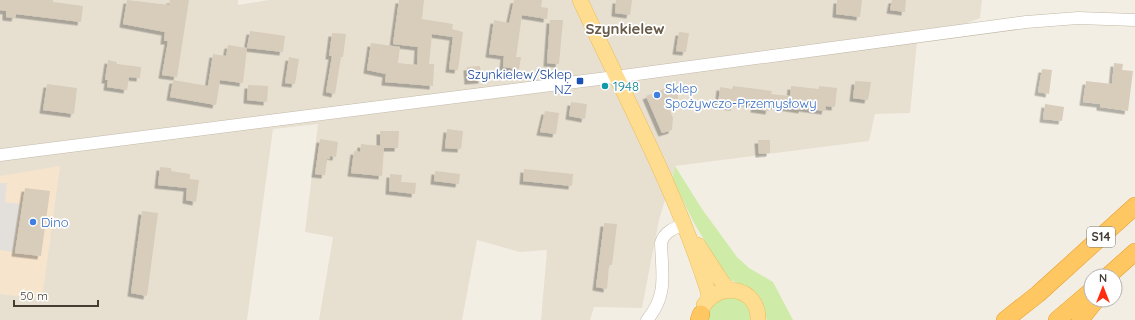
<svg xmlns="http://www.w3.org/2000/svg" width="1135" height="320" viewBox="0 0 1135 320" font-family="Quicksand,sans-serif">
	<style>
		.residential { fill: #e7e0d1 }
		.commercial { fill: #f7e4cc }
		.green { fill: #ceeba8 }
		.parking { fill: #e3e0dc }
		.building { fill: #d8ccbb; filter: url(#shadow) }
		.lines { fill: none; stroke-linecap: round; stroke-linejoin: round }
		.minor-casing { stroke: #c2b8a8; stroke-width: 13 }
		.major-casing { stroke: #ecbc58; stroke-width: 16 }
		.highway-casing { stroke: #e89d28; stroke-width: 18 }
		.minor { stroke: #fff; stroke-width: 12 }
		.major { stroke: #ffdd90; stroke-width: 15 }
		.highway { stroke: #ffc762; stroke-width: 17 }
		.transit-dot { fill: #1a4fb4; stroke: #fff; stroke-width: 1.5 }
		.culture-dot { fill: #0f9aa8; stroke: #fff; stroke-width: 1.5 }
		.shop-dot { fill: #3f7fe0; stroke: #fff; stroke-width: 1.5 }
		.labels { text-anchor: middle; stroke-width: 3.5; stroke-linejoin: round; paint-order: stroke }
		.shield { fill: #fff; stroke: #7d7870; stroke-width: 1 }
		.shield-label { font-size: 12px; font-weight: bold; fill: #453e33 }
		.transit-label { font-size: 13px; fill: #164399; stroke: #fff; text-anchor: end }
		.culture-label { font-size: 13px; fill: #0d838f; stroke: #fff; text-anchor: start }
		.shop-label { font-size: 13px; fill: #366cbe; stroke: #fff; text-anchor: start }
		.quarter-label { font-size: 15px; font-weight: bold; fill: #695b49; stroke: #fff }
	</style>
	<defs>
		<filter id="shadow"><feDropShadow dx="-3.5" dy="3.5" stdDeviation="0" flood-color="#0004"/></filter>
	</defs>
	<rect width="100%" height="100%" fill="#f3eee3"/>
	<!-- residential -->
	<path class="residential" d="M0 0H238V5L269 0H982L980 18 917 42 910 113 875 114 869 141 675 166 659 220 642 308 594 307 590 320H541L547 250 520 252 477 240 462 320H319L333 237 305 232 318 124 273 129 247 320H0Z"/>
	<!-- commercial -->
	<path class="commercial" d="M60 166 42 299 0 294V176Z"/>
	<!-- green -->
	<path class="green" d="M675 166 702 209 737 257 749 268 773 282 793 320H767L759 298 750 289 727 278 694 223 672 178Z
		M730 296C744 299 749 306 751 320H709C707 305 718 301 730 296Z"/>
	<!-- parking -->
	<path class="parking" d="M0 183H7L5 202 20 204 13 252 0 250Z"/>
	<!-- building -->
	<path class="building" d="M0 0H53V2L83 6 81 22 16 14 15 18 6 17V11L0 10Z
		M127 0 169 5 170 0H189L177 77 162 75 168 41H164L165 32 123 24Z
		M399 0H424L422 19 453 24 452 29 463 32 458 70 449 69 453 37 432 34 429 64H434L433 86 385 82 386 74 367 70 371 43 400 47 398 63 417 65 418 47 393 44Z
		M514 0H542L541 7 548 8 547 19 522 15 516 57H521L519 69 503 67 504 56 489 54 494 20 509 23Z
		M616 0H632L630 15 615 13Z
		M837 0H862L860 17 836 14Z
		M892 0H906L905 12 890 10Z
		M550 20H563L559 64 547 63Z
		M250 31 285 36 283 52 247 48Z
		M679 32 689 33 686 52 676 51Z
		M332 33 346 34 343 57H341L335 94 326 92 332 56H329Z
		M228 45 247 48 243 83 220 80 216 105 170 97 173 80 208 86 213 54 226 56Z
		M289 57 299 59 295 84 285 83Z
		M108 60 117 62V64L141 67 140 78 129 77 127 90 107 87 108 80H105Z
		M1114 63 1123 64 1122 70 1133 71 1128 111 1100 107V104L1083 102 1086 81 1112 84Z
		M480 66 482 80 468 81 467 67Z
		M1042 69 1052 70 1049 94 1038 92Z
		M855 81 871 82 868 100 853 98Z
		M47 84 77 88 74 114 43 110Z
		M677 84 678 99 667 103 673 118 672 130 662 133 646 96Z
		M248 85 268 86 267 102 247 100Z
		M733 86 772 91 771 94 790 96 791 86 819 89V86L837 88 835 107 826 106 825 111 802 108V110L770 105 769 111 754 109 755 104 735 101 734 107 718 105 720 87 732 89Z
		M571 102 587 104 585 119 569 116Z
		M1045 104 1064 107 1062 121 1043 119Z
		M545 111 559 113 556 134 540 132Z
		M447 129 463 131 461 149 445 148Z
		M380 131H399L398 148H384L382 176 351 173 354 151 360 152 361 144 380 146Z
		M320 139 338 142 336 157 330 156V159H327L325 175 315 174Z
		M758 140H770V153L759 154Z
		M160 167 171 168V171L190 174V179L199 180 196 202 186 200 187 188 158 185Z
		M524 169 573 174 572 186 523 181Z
		M435 171 460 174 459 184 434 181Z
		M390 174 402 175 401 182 416 183 415 194 389 191Z
		M25 188 50 191 41 256 15 253Z
		M142 211 158 213 147 296 131 293Z
		M604 223 617 224 612 265H609L607 289 596 287Z"/>
	<g class="lines">
		<defs>
			<path id="minor" d="M0 155 615 77 1026 22 1078 18 1135 20
				M647 320C668 295 662 274 661 243 664 232 674 228 685 224"/>
			<path id="major" d="M580 0C624 96 676 190 708 291L709 299
				M698 245 722 282 729 290
				M704 305C721 280 759 288 758 320"/>
			<path id="highway" d="M1108 276 1135 252
				M699 320 701 314
				M1005 320 1038 294 1135 206
				M1057 320 1091 291
				M1080 320 1096 300"/>
		</defs>
		<!-- minor casing -->
		<use href="#minor" class="minor-casing"/>
		<!-- major casing -->
		<use href="#major" class="major-casing"/>
		<!-- highway casing -->
		<use href="#highway" class="highway-casing"/>
		<!-- minor -->
		<use href="#minor" class="minor"/>
		<!-- major -->
		<use href="#major" class="major"/>
		<!-- highway -->
		<use href="#highway" class="highway"/>
	</g>
	<!-- markers -->
	<rect class="transit-dot" x="576" y="77" width="8" height="8" rx="2"/>
	<circle class="culture-dot" cx="605" cy="86" r="4"/>
	<g class="shop-dot">
		<circle cx="657" cy="95" r="4"/>
		<circle cx="33" cy="222" r="4"/>
	</g>
	<g class="labels">
		<!-- shield labels -->
		<rect class="shield" x="1087" y="227" width="28" height="20" rx="3"/>
		<g class="shield-label">
			<text x="1101" y="241">S14</text>
		</g>
		<!-- transit labels -->
		<g class="transit-label">
			<text x="572" y="79">Szynkielew/Sklep<tspan x="572" dy="15">NŻ</tspan></text>
		</g>
		<!-- culture labels -->
		<g class="culture-label">
			<text x="613" y="91">1948</text>
		</g>
		<!-- shop labels -->
		<g class="shop-label">
			<text x="665" y="93">Sklep<tspan x="665" dy="15">Spożywczo-Przemysłowy</tspan></text>
			<text x="41" y="227">Dino</text>
		</g>
		<!-- quarter labels -->
		<g class="quarter-label">
			<text x="625" y="34">Szynkielew</text>
		</g>
	</g>
	<!-- north arrow -->
	<g transform="translate(1103 288)"><circle r="19" fill="#ffffff" stroke="#b5b2ad"/>
	<path d="M0-3L7 15L0 10L-7 15Z" fill="#ff2d0e"/>
	<text y="-6" font-size="11" font-weight="bold" text-anchor="middle" fill="#453e33">N</text>
	</g>
	<!-- scale -->
	<path d="M14 300v6h84v-6" fill="none" stroke="#453e33" stroke-width="2"/>
	<text x="20" y="300" font-size="12" fill="#453e33" stroke="#ffffff" stroke-width="3" paint-order="stroke">50 m</text>
</svg>
